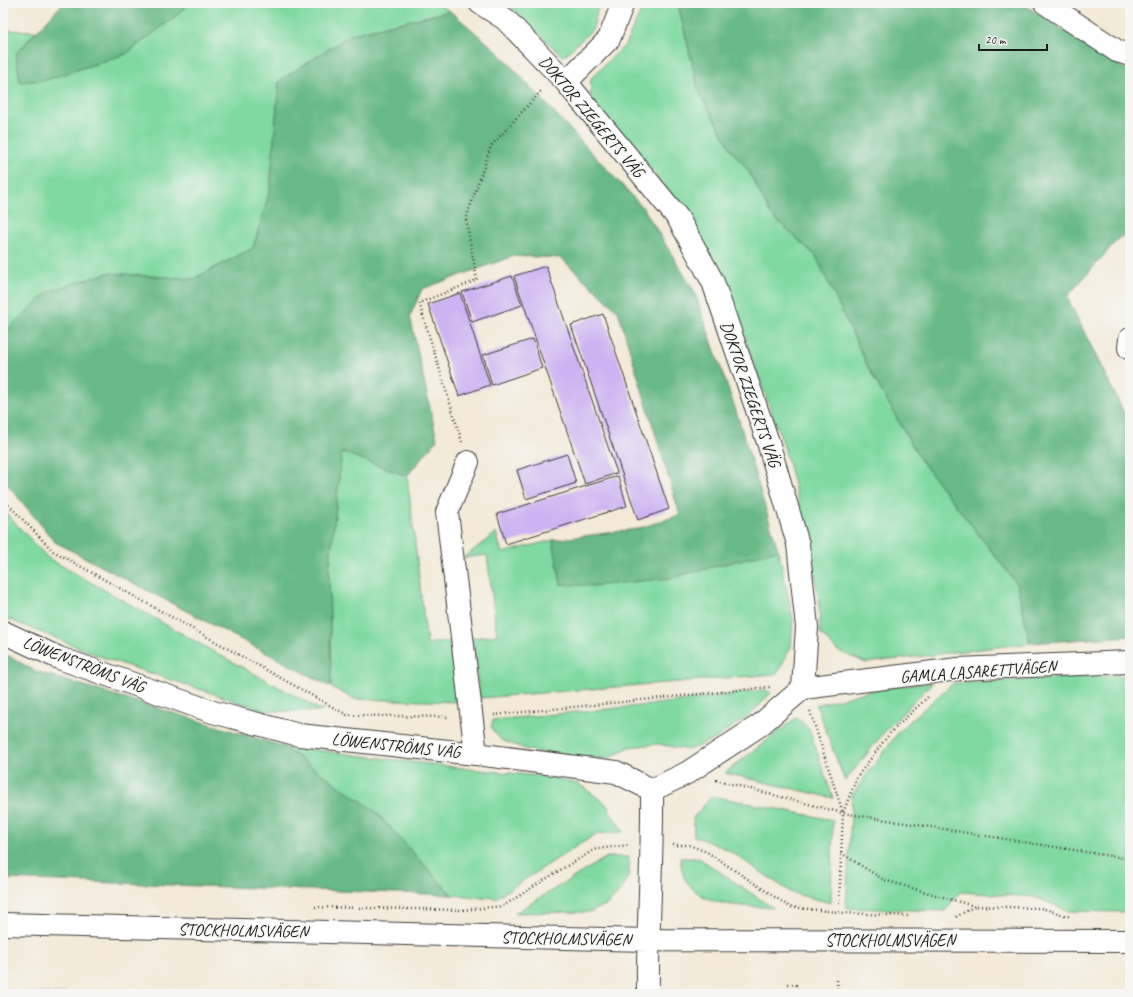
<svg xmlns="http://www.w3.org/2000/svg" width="1133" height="997" viewBox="0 0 1133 997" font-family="Caveat,sans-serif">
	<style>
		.industrial { fill: #cbbfd5 }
		.green { fill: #7fd9a0; stroke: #4e7a5e }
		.forest { fill: #67b986; stroke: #426a51 }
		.building { fill: #ccb3f2 }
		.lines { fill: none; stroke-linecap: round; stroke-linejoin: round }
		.minor-casing { stroke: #3c3b38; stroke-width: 24 }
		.path { stroke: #3c3b38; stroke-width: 2.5; stroke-dasharray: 1 3; stroke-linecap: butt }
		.minor { stroke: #fff; stroke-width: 22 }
		.labels { text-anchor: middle; stroke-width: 3; stroke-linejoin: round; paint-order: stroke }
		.street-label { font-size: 17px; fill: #1c1c1c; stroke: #f6f6f2 }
	</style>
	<rect width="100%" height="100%" fill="#f6f6f2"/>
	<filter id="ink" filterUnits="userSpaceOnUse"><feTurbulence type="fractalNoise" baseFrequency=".025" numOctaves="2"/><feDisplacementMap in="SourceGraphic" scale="8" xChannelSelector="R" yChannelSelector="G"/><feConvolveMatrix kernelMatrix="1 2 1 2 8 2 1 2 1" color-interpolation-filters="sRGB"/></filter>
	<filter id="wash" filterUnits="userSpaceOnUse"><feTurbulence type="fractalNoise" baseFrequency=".012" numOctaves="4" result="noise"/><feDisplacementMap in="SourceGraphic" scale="16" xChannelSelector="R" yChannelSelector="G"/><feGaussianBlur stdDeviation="0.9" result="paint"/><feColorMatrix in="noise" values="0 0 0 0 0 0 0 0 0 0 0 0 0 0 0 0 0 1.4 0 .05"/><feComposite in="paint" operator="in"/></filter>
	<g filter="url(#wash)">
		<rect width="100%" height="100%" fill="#f3ead8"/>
		<!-- industrial -->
		<path class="industrial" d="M3 992 206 994H3Z"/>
		<!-- green -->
		<path class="green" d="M189 3H435L450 11 352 34 279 81 270 191 253 248 193 279 108 273 7 330 3 337V30L36 31 16 54 20 82 46 80 126 54 176 16Z
			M507 3H599L593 29 563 57Z
			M645 3H666L679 8 699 92 732 151 748 170 771 215 816 256 869 369 920 459 1017 584 1030 643 866 663 836 650 820 633 819 600 808 539 783 443 720 272 685 211 590 99 591 78 625 45Z
			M342 451 407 476 427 644 452 641 461 702 354 699 331 687 329 570Z
			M3 510 48 558 216 653 323 711H266L107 659 3 617Z
			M496 533 502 553 553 540 561 584 671 578 778 550 793 619 791 647 777 674 480 698 472 638 497 635 487 555 463 558Z
			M1130 675V912L1069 911 1034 897 960 892 945 911 846 908 852 795 900 730 953 683Z
			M933 682 886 730 845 781 816 705 874 690Z
			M765 690 771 693 750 715 713 740 688 750 658 744 629 747 608 759 565 756 528 750 501 740 491 728 493 720 649 705Z
			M797 717 809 729 833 798 725 773Z
			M282 746 479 770 551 777 579 784 606 804 623 832 596 834 496 898 452 895 374 810Z
			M712 796 833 820 831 903 792 893 728 850 694 836 693 818Z
			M607 857H629V874L622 889 608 904 590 912 515 913Z
			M680 858H699L773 908C743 905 701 909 684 877 682 872 681 864 680 858Z"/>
		<!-- forest -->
		<path class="forest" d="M63 3H189L176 16 126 54 46 80 20 82 16 54Z
			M710 3H1021L1123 68 1130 70V231L1119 238 1067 297 1130 425V636L1030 643 1017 584 920 459 869 369 816 256 771 215 748 170 732 151 699 92 679 8Z
			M450 11 498 52 644 209 694 291 738 417 778 550 671 578 593 586 561 584 553 540 637 529 680 515 618 311 561 258 514 256 422 289 410 316 437 440 407 476 342 452 329 570 331 687 55 542 3 479V337L7 330 49 291 108 273 193 279 253 248 270 191 279 81 352 34Z
			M3 653 35 671 282 746 374 810 452 895 3 879Z"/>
		<g id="blocks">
			<!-- building -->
			<path class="building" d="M546 266 617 473 585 484 514 276Z
				M512 276 522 305 472 322 462 292Z
				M460 293 490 385 459 396 428 304Z
				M603 314 669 509 638 520 571 325Z
				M533 339 542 368 492 385 483 355Z
				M567 454 576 483 526 499 517 470Z
				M618 476 627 506 506 544 497 514Z"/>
		</g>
	</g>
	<g filter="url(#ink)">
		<use href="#blocks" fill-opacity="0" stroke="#3c3b38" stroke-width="1"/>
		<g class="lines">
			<defs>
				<path id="minor" d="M480 3 505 19 566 82 678 218 713 282 768 442 798 544 807 627 803 688 760 725 687 773 652 790
					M1045 3 1117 51 1130 55
					M566 82 609 39 623 3
					M1129 348 1130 339
					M468 462 447 512 476 754
					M3 632 59 658 213 712 299 735 476 754 616 772 652 790C653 858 647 926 648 994
					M803 688 958 669 1130 662
					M3 924 647 940 1130 941"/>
			</defs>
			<!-- minor casing -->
			<use href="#minor" class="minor-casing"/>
			<!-- path -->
			<path class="path" d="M462 442 419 303 477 280 466 219 491 146 542 90
				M3 499 53 551 347 715 450 717
				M810 711 843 813
				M494 715 770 687
				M716 780 843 813 1130 859
				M673 845H689L707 852 790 907 846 913 909 916
				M841 853 884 880 974 906
				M839 904 843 813 857 777 890 733 930 695
				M315 907 463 910 503 906 560 870 596 849 630 845
				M956 917 975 906 1041 908 1071 917
				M837 980 838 994
				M788 984 796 985 800 994"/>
			<!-- minor -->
			<use href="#minor" class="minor"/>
		</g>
	</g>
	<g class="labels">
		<!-- street labels -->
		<g class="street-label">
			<text transform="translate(592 116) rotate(50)" y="6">DOKTOR ZIEGERTS VÄG</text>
			<text transform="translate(751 394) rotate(71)" y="6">DOKTOR ZIEGERTS VÄG</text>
			<text transform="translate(84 664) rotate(21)" y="6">LÖWENSTRÖMS VÄG</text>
			<text transform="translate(978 671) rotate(-4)" y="6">GAMLA LASARETTVÄGEN</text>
			<text transform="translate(396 745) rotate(6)" y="6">LÖWENSTRÖMS VÄG</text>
			<text transform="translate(243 930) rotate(1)" y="6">STOCKHOLMSVÄGEN</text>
			<text transform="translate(566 938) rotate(1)" y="6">STOCKHOLMSVÄGEN</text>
			<text x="890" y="946">STOCKHOLMSVÄGEN</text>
		</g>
	</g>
	<!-- margin -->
	<rect width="1133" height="997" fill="none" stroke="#f6f6f2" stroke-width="16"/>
	<!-- scale -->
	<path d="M979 44v6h68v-6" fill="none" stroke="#1c1c1c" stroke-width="2"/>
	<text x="985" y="44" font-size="12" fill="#1c1c1c" stroke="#f6f6f2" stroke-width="3" paint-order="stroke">20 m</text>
</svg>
